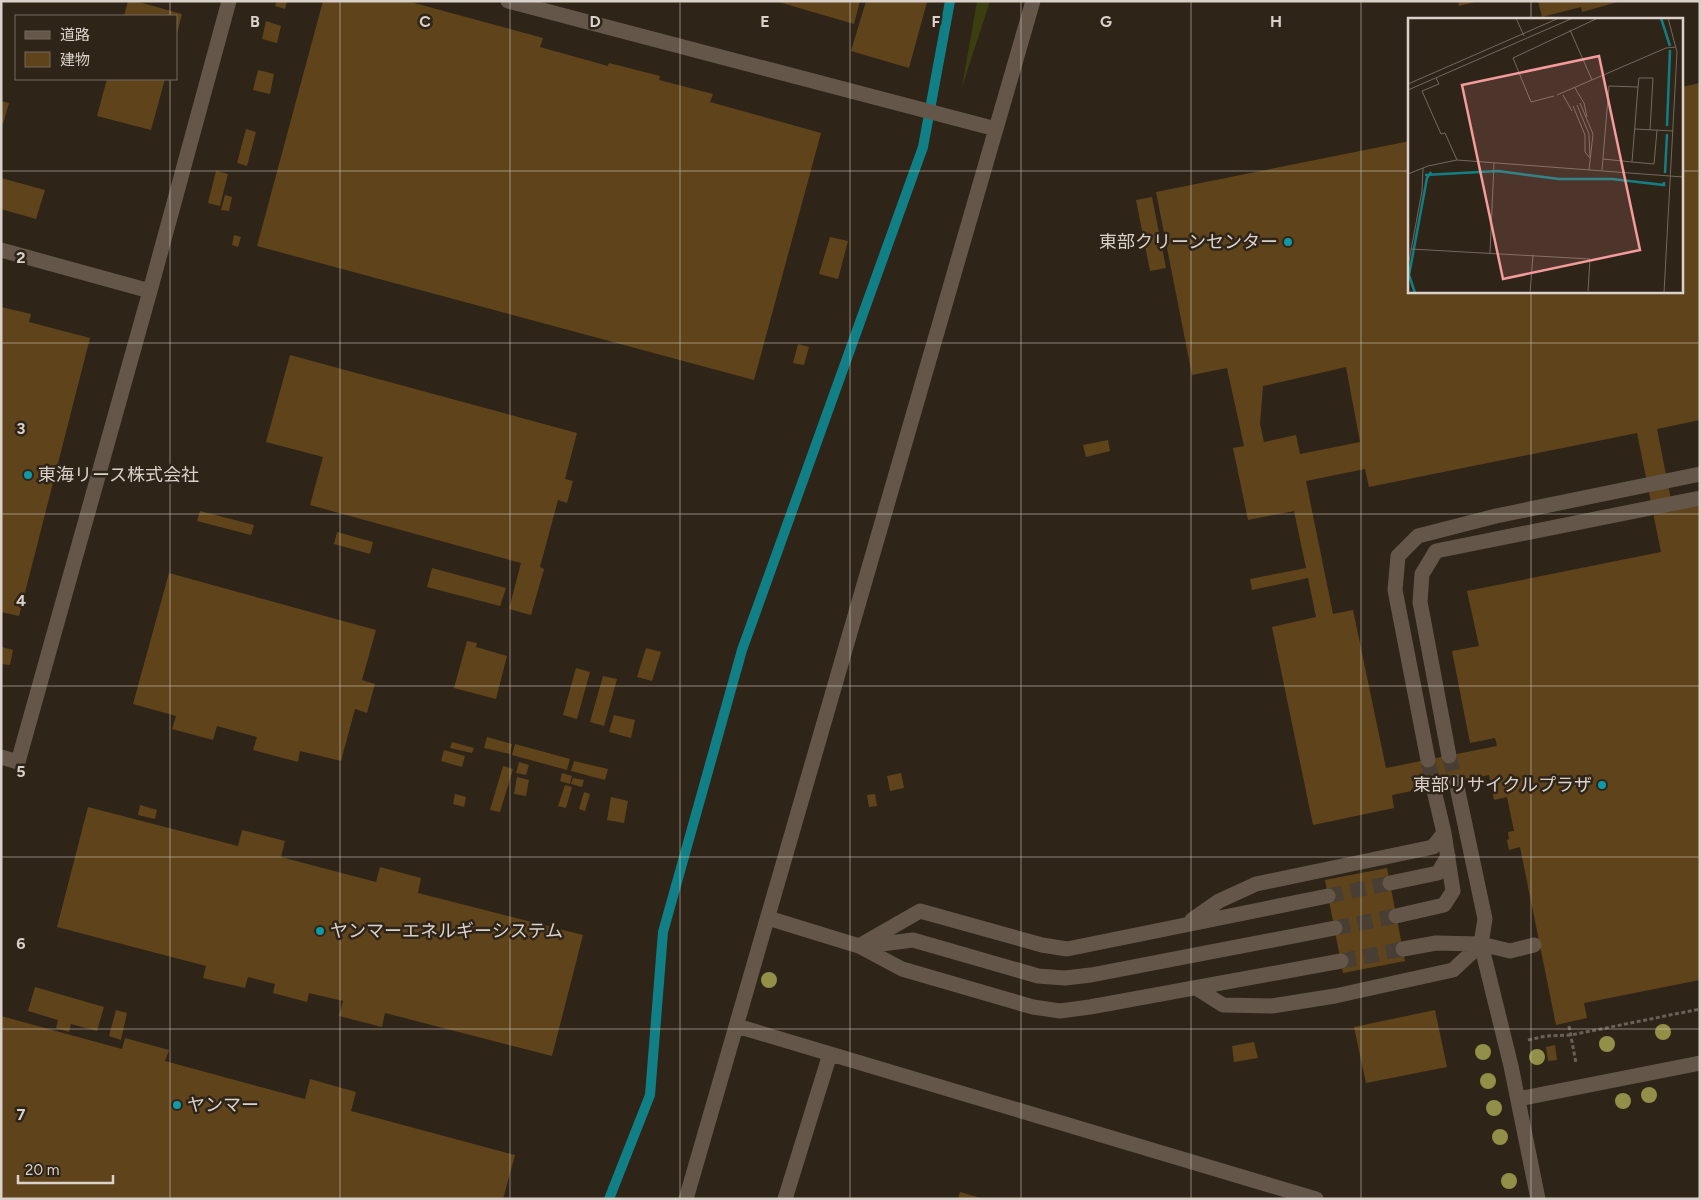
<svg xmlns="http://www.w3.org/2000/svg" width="1701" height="1200" viewBox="0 0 1701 1200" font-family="Figtree,'Noto Sans JP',sans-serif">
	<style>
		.green { fill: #3d3e10 }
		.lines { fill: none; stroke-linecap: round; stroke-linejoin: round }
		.stream { stroke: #108086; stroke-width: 10 }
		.building { fill: #5f441b; fill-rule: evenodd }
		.minor-tunnel { stroke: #483e33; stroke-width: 15; stroke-dasharray: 15 8; stroke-linecap: butt }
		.path { stroke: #6a6056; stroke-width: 3; stroke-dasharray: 4 2.5; stroke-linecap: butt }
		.minor { stroke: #64574a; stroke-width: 15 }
		.tree { fill: #928f48 }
		.grid { fill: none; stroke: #d9d1ca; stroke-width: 1; stroke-opacity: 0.55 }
		.culture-dot { fill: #0f9aa8; stroke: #2f2418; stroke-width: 2 }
		.labels { text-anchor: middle; stroke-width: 5; stroke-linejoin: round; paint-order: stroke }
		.poi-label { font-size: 18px; fill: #d9d1ca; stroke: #2f2418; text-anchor: start }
		.inset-river { fill: none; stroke: #108086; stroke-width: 2.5 }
		.inset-road { fill: none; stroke: #73695f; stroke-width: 1 }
		.view { fill: #f59b9d; fill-opacity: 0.15; stroke: #f59b9d; stroke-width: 2.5 }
		.inset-edge { fill: none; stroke: #d9d1ca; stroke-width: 2.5 }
		.grid-label { font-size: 16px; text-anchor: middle; font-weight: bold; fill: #d9d1ca; stroke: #2f2418; stroke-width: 5; stroke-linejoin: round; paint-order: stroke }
	</style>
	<rect width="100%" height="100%" fill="#2f2418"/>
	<!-- green -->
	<path class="green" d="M977 1H990L962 87Z"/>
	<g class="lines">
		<!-- stream -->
		<path class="stream" d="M609 1199 650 1095 663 932 742 650 923 147 950 1"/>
	</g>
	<!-- building -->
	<path class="building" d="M128 1H135L182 14 177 34 176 16H124Z
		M277 1H287L285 9 275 6Z
		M323 1H407L543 38 540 47 608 66 609 63 660 76 659 80 713 94 710 102 821 133 754 380 257 246Z
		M775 1H860L854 24Z
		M866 1 927 2 909 68 851 51Z
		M1458 1H1475V2L1459 6Z
		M1538 1H1618V2L1582 12 1581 7 1542 17Z
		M266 21 281 26 277 43 262 39Z
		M258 70 274 74 270 94 253 90Z
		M107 79H165L151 130 97 116Z
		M1700 83V420L1657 429 1673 510 1700 505V980L1584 1003 1587 1018 1556 1025 1520 847 1509 850 1507 840 1509 839 1508 832 1514 831 1507 797 1494 800 1489 775 1392 795 1394 808 1313 825 1272 627 1316 617 1308 578 1252 590 1250 579 1306 568 1294 511 1248 520 1233 448 1244 446 1227 368 1192 375 1156 192 1410 141V291H1682V87ZM1346 367 1360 442 1300 454 1296 435 1264 442 1260 424 1263 386ZM1637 433 1661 552 1467 591 1479 646 1452 651 1470 743 1495 738 1497 746 1386 768 1353 610 1333 614 1306 481 1365 469 1369 487Z
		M1 101 9 103 3 124H1Z
		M246 129 256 132 247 166 237 163Z
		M216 171 228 174 220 206 208 203Z
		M1 178 45 190 36 219 1 209Z
		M225 195 232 197 229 211 221 210Z
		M1152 197 1166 268 1150 271 1136 200Z
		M234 235 241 237 238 247 232 245Z
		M830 237 848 241 838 279 819 274Z
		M1 307 31 314 29 322 90 338 19 616 1 612Z
		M798 344 809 347 804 365 793 363Z
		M290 355 577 433 565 479 573 481 567 503 558 500 540 567 544 569 531 615 509 609 521 563 310 505 323 457 266 442Z
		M1108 440 1110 451 1086 457 1083 445Z
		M200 511 254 525 251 535 197 521Z
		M337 532 373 542 370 554 334 544Z
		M432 568 506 588 500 606 427 587Z
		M169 573 376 630 362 680 375 684 367 713 355 709 341 761 300 751 298 762 253 750 257 737 217 726 213 740 172 729 176 716 133 704Z
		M467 641 477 643 476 647 507 656 496 699 454 688Z
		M2 647 13 650 10 665 1 664Z
		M646 648 661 652 652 681 637 677Z
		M576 668 590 672 577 719 563 715Z
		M603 676 617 679 604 726 590 722Z
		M614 715 635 720 631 738 609 732Z
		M487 737 512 744 510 754 484 748Z
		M452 742 474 748 472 753 450 748Z
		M515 744 570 759 567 770 512 755Z
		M444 750 465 756 462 767 441 761Z
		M574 761 608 769 605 780 571 771Z
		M519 762 529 765 526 775 516 773Z
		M503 766 513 769 500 812 490 810Z
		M562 773 572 776 570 784 560 781Z
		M901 773 904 788 890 791 887 776Z
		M517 777 529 780 526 796 514 794Z
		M573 778 584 780 582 787 571 784Z
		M565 785 572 787 566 808 558 806Z
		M584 792 590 794 585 811 579 809Z
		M455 794 466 797 464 807 453 804Z
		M875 794 877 806 869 807 867 795Z
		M611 797 628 801 624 823 607 820Z
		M140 805 157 810 155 819 138 815Z
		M88 807 238 846 242 830 285 841 281 857 376 882 380 867 421 878 418 893 583 935 552 1056 385 1013 382 1027 339 1016 343 1001 309 993 307 1002 273 993 275 984 248 977 245 988 203 978 206 966 57 927Z
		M1387 868 1405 961 1343 973 1325 880Z
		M35 987 104 1007 97 1031 71 1024 69 1032 56 1028 58 1020 28 1011Z
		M116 1010 127 1013 121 1040 109 1036Z
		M1435 1010 1447 1067 1366 1083 1354 1027Z
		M1 1016 122 1049 125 1038 169 1050 165 1061 305 1099 310 1079 356 1092 351 1111 515 1155 503 1199H1Z
		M1254 1042 1258 1058 1234 1062 1232 1046Z
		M1555 1045 1557 1060 1548 1061 1546 1047Z
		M960 1192 981 1198V1199H958Z"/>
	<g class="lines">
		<!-- minor-tunnel -->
		<path class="minor-tunnel" d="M1449 756 1456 782
			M1428 760 1433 786
			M1328 896 1390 883
			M1335 928 1396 916
			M1341 961 1403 949"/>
		<!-- path -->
		<path class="path" d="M1569 1026 1576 1063
			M1528 1040 1546 1036 1571 1035 1700 1009"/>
		<!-- minor -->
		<path class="minor" d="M508 1 996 129
			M1 250 150 291
			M1449 756 1420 602 1422 574 1436 551 1700 498
			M1 757 18 762 150 291 229 1
			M1428 760 1395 590 1398 556 1418 536 1496 516 1700 474
			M1456 782 1485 919 1481 944 1511 1066 1538 1199
			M1390 883 1438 873 1448 856
			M1396 916 1444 905 1453 891 1444 833 1433 786
			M768 918 859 946 902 969 1033 1007 1060 1011 1090 1007 1341 961
			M1192 920 1219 901 1256 884 1433 847 1444 833
			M859 946 920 911 1042 945 1067 949 1328 896
			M866 946 913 940 1038 976 1065 978 1091 975 1335 928
			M1403 949 1436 943 1481 944 1510 951 1534 945
			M1196 988 1223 1005 1272 1006 1335 996 1453 970 1481 944
			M737 1026 1316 1199
			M1518 1099 1700 1063
			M686 1199 1033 1
			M785 1199 830 1054"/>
	</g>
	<!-- trees -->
	<g class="tree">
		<circle cx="769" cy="980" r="8"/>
		<circle cx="1663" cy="1032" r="8"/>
		<circle cx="1607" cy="1044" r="8"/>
		<circle cx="1483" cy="1052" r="8"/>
		<circle cx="1537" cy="1057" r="8"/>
		<circle cx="1488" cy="1081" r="8"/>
		<circle cx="1649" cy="1095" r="8"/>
		<circle cx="1623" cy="1101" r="8"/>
		<circle cx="1494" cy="1108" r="8"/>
		<circle cx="1500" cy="1137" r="8"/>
		<circle cx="1509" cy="1181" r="8"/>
	</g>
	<!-- grid -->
	<path class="grid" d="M170 1V16M340 1V1199M510 1V1199M680 1V1199M850 1V1199M1021 1V1199M1191 1V1199M1361 1V1199M1531 1V19M170 79V1199M1 171H1410M1682 171H1700M1531 291V1199M1 343H1700M1 514H1700M1 686H1700M1 857H1700M1 1029H1700"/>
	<!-- markers -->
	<g class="culture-dot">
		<circle cx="1288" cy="242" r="5"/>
		<circle cx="28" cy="475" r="5"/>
		<circle cx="1602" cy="785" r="5"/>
		<circle cx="320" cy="931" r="5"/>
		<circle cx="177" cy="1105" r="5"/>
	</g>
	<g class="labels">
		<!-- poi labels -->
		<g class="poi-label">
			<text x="1278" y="248" text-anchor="end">東部クリーンセンター</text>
			<text x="38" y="481">東海リース株式会社</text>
			<text x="1592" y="791" text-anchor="end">東部リサイクルプラザ</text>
			<text x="330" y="937">ヤンマーエネルギーシステム</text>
			<text x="187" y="1111">ヤンマー</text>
		</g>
	</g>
	<!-- overview -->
	<g transform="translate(1408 18)">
		<rect width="275" height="275" fill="#2f2418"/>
		<path class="inset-river" d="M253 0 262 28M259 108 262 32M257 155 259 116M17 157 90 153 151 161H204L256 167V164M7 275 1 257 19 160 23 154"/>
		<path class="inset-road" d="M108 0 116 18M162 12 184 62M28 60 31 66 14 73 33 116 37 115 49 142M0 66 151 0M230 69 224 144 246 146 249 112M167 70 176 85 179 99M0 72 165 0M149 77 258 30 268 29M155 77 164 93M146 78 123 84 105 40 190 0M172 85 185 116 181 152M169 87 181 116 182 139M165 88 177 117V134L182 140M227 111 265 113M195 141 224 144M194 152 201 68 230 69 231 60H245L242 112M0 156 20 148 49 142 275 159M3 231 182 241 180 273M82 235 86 145M0 248 14 173 15 150M122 275 125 237M256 275 269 34 260 0"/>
		<path class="view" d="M191 38 232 232 95 261 54 67Z"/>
		<rect width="275" height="275" class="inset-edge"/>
	</g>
	<g class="grid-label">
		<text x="255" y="27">B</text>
		<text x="425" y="27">C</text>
		<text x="595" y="27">D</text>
		<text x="765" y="27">E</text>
		<text x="936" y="27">F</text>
		<text x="1106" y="27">G</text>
		<text x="1276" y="27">H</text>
		<text x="21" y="263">2</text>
		<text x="21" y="434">3</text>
		<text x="21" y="606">4</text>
		<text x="21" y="777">5</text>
		<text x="21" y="949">6</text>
		<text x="21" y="1120">7</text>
	</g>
	<!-- border -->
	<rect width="1701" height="1200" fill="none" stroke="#d9d1ca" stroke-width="5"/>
	<!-- legend -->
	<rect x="15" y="15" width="162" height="65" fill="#2f2418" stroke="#73695f"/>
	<rect x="25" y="31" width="25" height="8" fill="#64574a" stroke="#73695f"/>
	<text x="60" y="40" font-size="15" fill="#d9d1ca">道路</text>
	<rect x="25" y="52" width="25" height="15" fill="#5f441b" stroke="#73695f"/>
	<text x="60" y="65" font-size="15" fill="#d9d1ca">建物</text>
	<!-- scale -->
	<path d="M18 1175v8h95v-8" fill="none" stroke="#d9d1ca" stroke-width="2.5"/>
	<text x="25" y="1175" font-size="15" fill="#d9d1ca" stroke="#2f2418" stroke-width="4" paint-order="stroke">20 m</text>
</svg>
